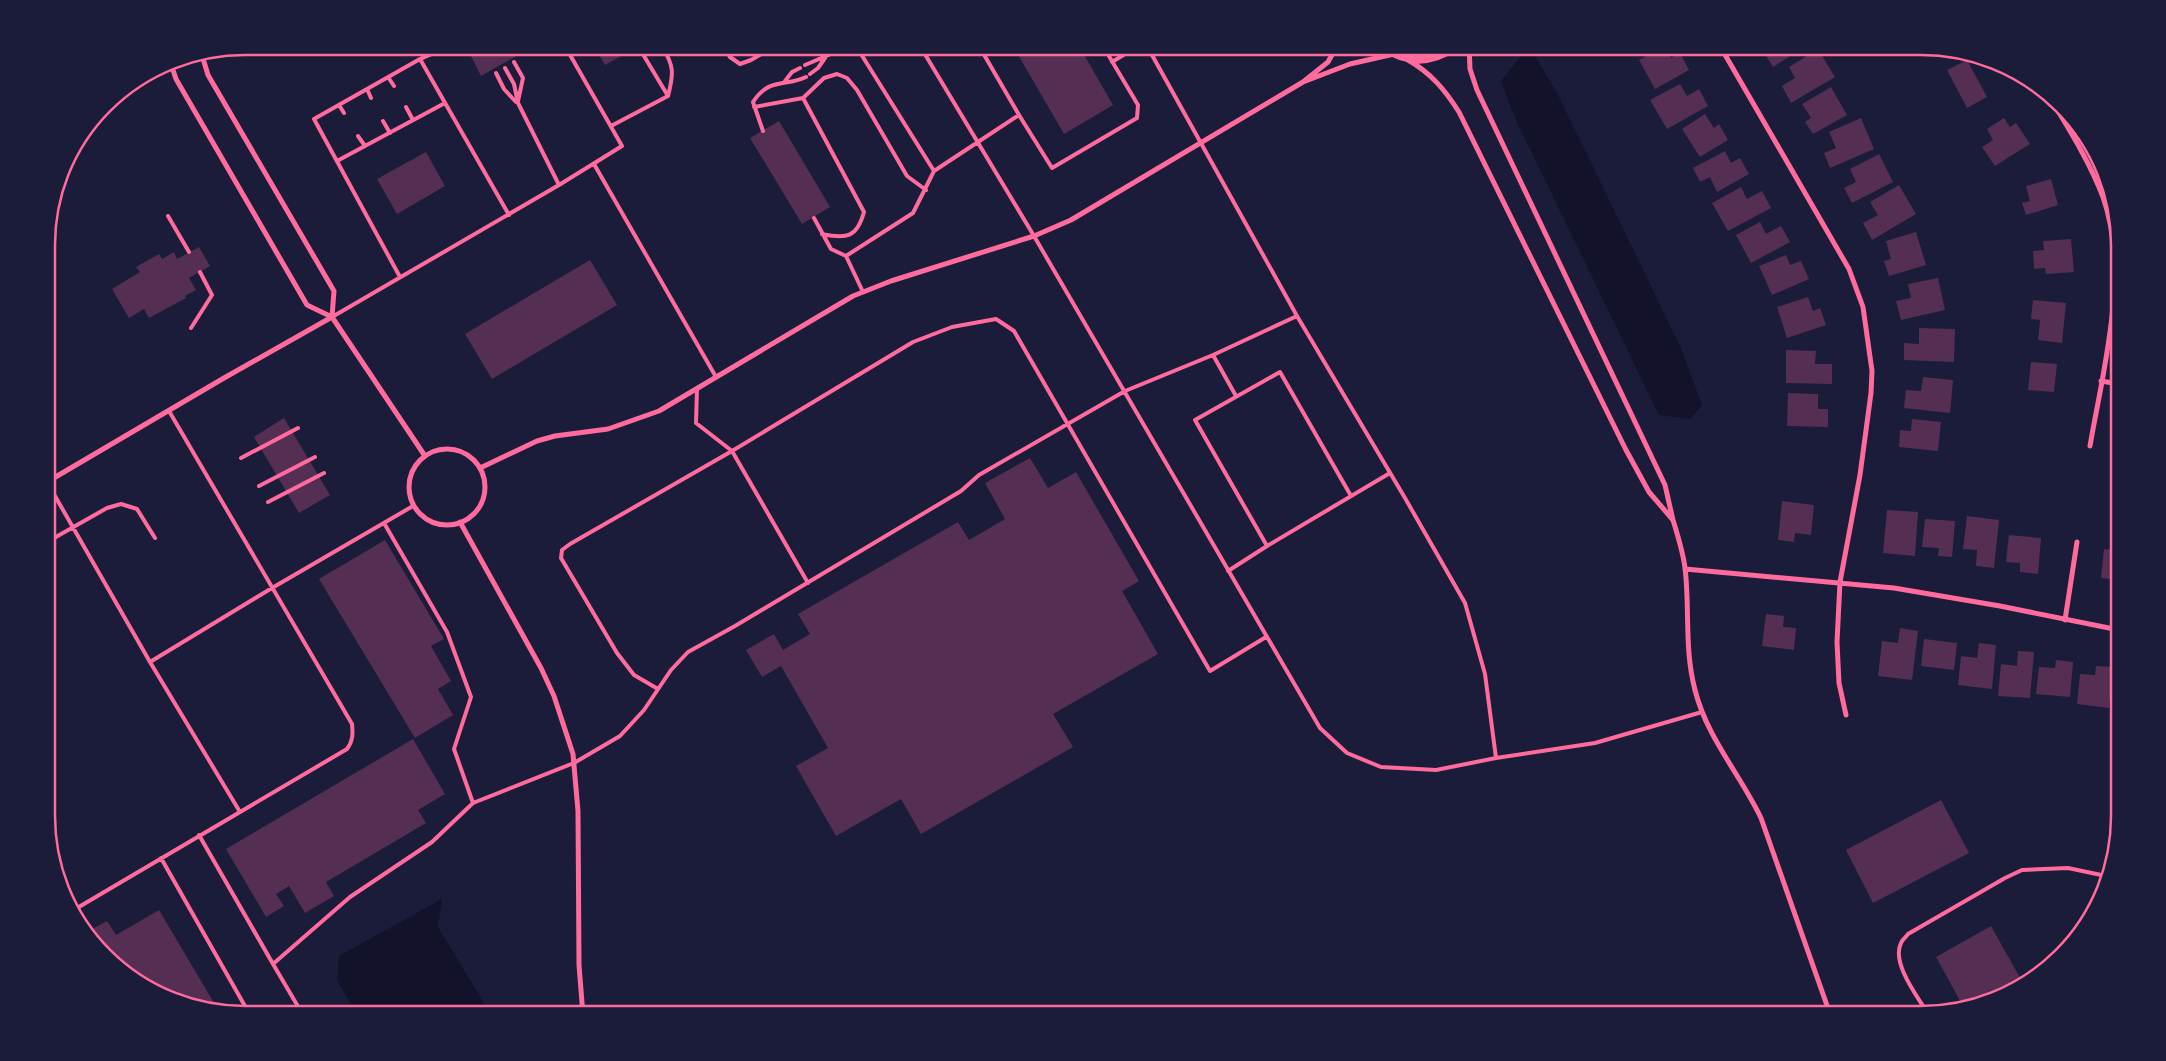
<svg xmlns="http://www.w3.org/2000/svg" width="2166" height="1061" viewBox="0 0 2166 1061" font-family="'Golos Text',sans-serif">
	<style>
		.water { fill: #12122b }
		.building { fill: #542f53 }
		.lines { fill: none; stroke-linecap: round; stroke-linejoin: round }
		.service { stroke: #ff6b9d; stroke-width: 4 }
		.minor { stroke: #ff6b9d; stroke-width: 5 }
		.tertiary { stroke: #ff6b9d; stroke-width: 9 }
		.rim { fill: none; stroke: #ff6b9d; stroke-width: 2.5 }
	</style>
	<rect width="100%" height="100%" fill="#1b1b3a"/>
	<!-- water -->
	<path class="water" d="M1529 46 1558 95 1680 346 1702 405 1690 419 1659 415 1516 120 1501 81Z
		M442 899 438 927 491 1015H357L337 980 339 956Z"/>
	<!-- building -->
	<path class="building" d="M489 46H513L518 55 481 76 471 56Z
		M594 46H630L632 50 605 65Z
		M1013 46H1079L1113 105 1064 134Z
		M1664 46 1671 58 1680 53 1689 70 1655 89 1639 60Z
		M1760 46H1798L1800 50 1773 67Z
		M1818 49 1835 77 1791 103 1782 86 1795 78 1789 67Z
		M1967 60 1987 97 1967 108 1947 70Z
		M1680 84 1687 96 1699 89 1708 106 1667 129 1650 100Z
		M1831 87 1847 115 1813 134 1805 122 1811 118 1802 104Z
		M1705 114 1714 128 1719 124 1728 140 1700 157 1682 129Z
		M1861 118 1874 149 1830 168 1824 153 1836 148 1829 132Z
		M2004 118 2010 127 2016 123 2030 144 1995 166 1982 147 1993 140 1987 129Z
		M779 121 830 207 802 224 750 138Z
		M1725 151 1731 163 1740 158 1749 174 1717 192 1710 177 1700 182 1693 168Z
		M426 152 445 186 397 214 377 179Z
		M1879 154 1893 182 1852 203 1844 188 1856 182 1850 169Z
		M2051 179 2058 205 2026 215 2022 203 2030 201 2026 186Z
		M1899 185 1916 214 1872 240 1863 223 1878 215 1870 202Z
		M1741 187 1747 199 1762 191 1771 208 1728 231 1712 203Z
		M1760 222 1766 234 1781 226 1790 242 1751 263 1736 235Z
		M1916 232 1926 265 1889 276 1884 261 1891 259 1886 241Z
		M2071 239 2074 272 2046 274 2045 268 2034 269 2033 251 2044 250 2043 241Z
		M199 247 210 266 189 278 196 290 185 296 186 298 149 318 144 309 129 318 112 289 140 272 136 267 159 254 162 259 174 252 177 259Z
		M1786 255 1790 265 1801 261 1809 279 1772 295 1759 266Z
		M590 260 617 305 492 379 465 334Z
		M1938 278 1945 310 1901 320 1896 301 1911 298 1908 284Z
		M1808 297 1813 311 1820 308 1826 325 1787 338 1777 307Z
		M2033 300 2066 303 2062 343 2038 340 2040 320 2031 319Z
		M1919 328 1955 329 1954 362 1904 360V343L1919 344Z
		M1786 350 1816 351 1815 364H1832V384L1786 383Z
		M2031 362 2057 364 2054 392 2028 390Z
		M1923 377 1953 380 1950 413 1904 408 1906 390 1921 391Z
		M1788 393 1818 394V409H1828V427L1787 426Z
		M284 418 330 495 299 513 254 437Z
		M1912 419 1941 422 1938 451 1899 447 1900 430 1911 431Z
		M1030 458 1048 488 1076 472 1139 581 1122 591 1158 654 1053 714 1073 747 921 834 901 799 836 836 796 766 828 748 781 666 762 677 746 650 774 634 783 650 810 634 798 614 958 522 969 540 1005 519 985 483Z
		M1782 501 1814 505 1811 535 1795 533 1794 542 1778 540Z
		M1887 510 1918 512 1915 556 1883 553Z
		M1967 516 1999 520 1994 568 1976 566 1977 550 1963 549Z
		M1925 519 1955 521 1952 557 1938 556 1939 548 1922 547Z
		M2009 535 2041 538 2038 574 2020 572V563L2006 562Z
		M385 540 444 639 431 646 451 681 438 689 453 715 415 738 319 579Z
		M2104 549 2119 550V594H2114L2116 580 2101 578Z
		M1766 614 1784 616 1783 627 1796 628 1794 650 1762 646Z
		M1900 628 1918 631 1912 680 1878 676 1882 641 1898 643Z
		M1924 639 1957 643 1954 670 1921 666Z
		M1979 643 1996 645 1992 689 1958 685 1961 656 1977 658Z
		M2018 651 2034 652 2030 698 1998 696 2001 664 2017 666Z
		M2056 660 2073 662 2070 697 2036 694 2039 667 2055 668Z
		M2096 666 2113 667 2109 708 2077 704 2080 674 2095 675Z
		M2118 681H2119V705H2115Z
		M413 739 445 794 418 810 426 823 326 882 334 896 305 913 289 886 276 894 284 906 266 917 226 849Z
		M1941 800 1969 853 1873 903 1846 850Z
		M159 910 217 1008 157 994 85 933 107 921 116 935Z
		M1991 926 2024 985 1984 1004 1964 1008 1936 957Z"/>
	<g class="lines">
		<!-- service -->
		<path class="service" d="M451 46 420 59 509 215
			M481 46 486 54
			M493 46 494 49
			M638 46 668 96
			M724 46 730 57 740 64 751 60 775 46
			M920 46 1034 236 1320 728 1347 753 1381 767 1436 770 1496 758 1595 743 1702 712
			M979 46 1019 115
			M1147 46 1297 316
			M514 62 523 78 518 101
			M1112 62 1138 46
			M805 65 845 48 861 54 934 171
			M505 68 514 84 518 103 559 185
			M496 73 504 89 516 102
			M810 74 818 68 825 58
			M388 77 394 86
			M785 81 792 72 800 68
			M367 89 371 98
			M803 98 864 212C857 238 846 239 822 234
			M339 105 344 113
			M406 107 413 120
			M754 107 803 98 824 78 837 74 847 78 857 90 907 176 926 190
			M383 121 390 133
			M611 126 668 96C674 73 674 66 662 46
			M763 131 753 102C769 77 786 87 806 77
			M358 136 365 146
			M337 161 445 103
			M594 164 716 377
			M168 216 189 252
			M814 218 831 249 846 256 863 292
			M846 256 913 213 934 171 1019 115 1052 168 1137 118 1138 105 1103 46
			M400 277 314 119 420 59
			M332 317 559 185 622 146 565 46
			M191 328 212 295 200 272
			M1213 355 1236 396
			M697 389 696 423 732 451 808 583
			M241 458 298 428
			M47 482 150 662 240 812
			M259 486 315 457
			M268 502 324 473
			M47 542 107 508 121 504 137 509 155 538
			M1267 546 1390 473
			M1228 571 1267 546 1195 420 1280 372 1351 496
			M150 662 272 588 413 506
			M658 689 634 675 617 653 561 558 562 550 570 544 732 451 913 342 952 327 996 319 1014 331 1210 671 1266 637
			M473 803 574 763 620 736 644 710 671 670 688 652 735 626 961 491 979 475 1125 391 1213 355 1297 316 1405 498 1465 603 1485 674 1496 758
			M199 835 273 964 350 897 432 842 473 803 454 749 471 697 447 632 384 523
			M161 858 250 1015
			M72 911 347 749C353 741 353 734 352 724L169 411
			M273 964 303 1015
			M1928 1014C1918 997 1891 963 1901 943 1902 940 1906 937 1908 934L2005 878 2022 870 2068 868 2106 876"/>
		<!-- minor -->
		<path class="minor" d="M1337 46 1328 62 1303 82 1350 64 1394 54
			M1720 46 1849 269 1863 307 1872 371 1871 393 1860 475 1840 582 1837 642 1839 683 1846 715
			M202 55 208 75 334 291 332 317
			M1408 60C1431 73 1445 90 1459 112L1626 450 1649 492 1673 520 1665 485 1477 90 1470 69 1469 46
			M170 61 176 79 307 305 332 317 425 456
			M2047 93C2067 126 2089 160 2103 197 2130 273 2103 370 2090 446
			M2101 381 2119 384
			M409 487a38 38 0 1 1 76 0a38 38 0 1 1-76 0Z
			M480 468 537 441 555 436 608 429 659 411 853 296 891 281 1034 236 1071 220 1303 82
			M47 482 224 378 332 317
			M1673 520C1678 536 1683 552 1685 568 1690 609 1684 648 1695 690 1707 738 1740 774 1761 818L1830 1014
			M460 522 541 668 554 696 573 754 578 811 579 965 583 1015
			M1685 569 1894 588 2000 606 2119 630
			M2065 620 2077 542"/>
		<!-- tertiary -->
		<path class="tertiary" d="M1381 46C1408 63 1429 64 1456 46"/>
	</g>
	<!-- crop -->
	<path d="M0 0H2166V1061H0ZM245 55H1921A190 190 0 0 1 2111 245V816A190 190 0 0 1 1921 1006H245A190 190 0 0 1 55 816V245A190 190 0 0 1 245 55Z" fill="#1b1b3a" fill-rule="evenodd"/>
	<path class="rim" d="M245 55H1921A190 190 0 0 1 2111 245V816A190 190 0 0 1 1921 1006H245A190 190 0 0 1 55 816V245A190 190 0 0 1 245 55Z"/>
</svg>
